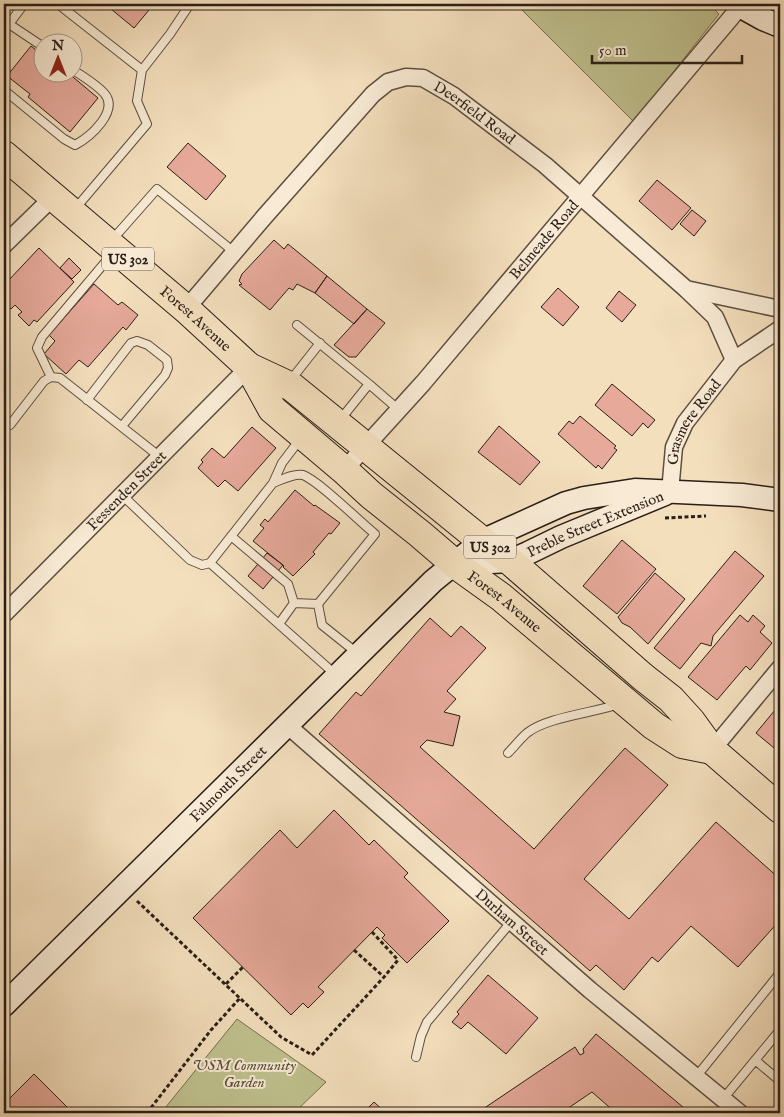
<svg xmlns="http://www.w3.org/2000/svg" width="784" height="1117" viewBox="0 0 784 1117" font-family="'IM FELL English',serif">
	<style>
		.green { fill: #bfc18e; stroke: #747053 }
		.building { fill: #e6a99a; stroke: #2a1e18 }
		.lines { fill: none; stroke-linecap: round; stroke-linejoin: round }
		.lane-casing { stroke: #5c4e41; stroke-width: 10 }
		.street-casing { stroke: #5c4e41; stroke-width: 19 }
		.secondary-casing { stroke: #2a1e18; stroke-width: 25 }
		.highway-casing { stroke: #2a1e18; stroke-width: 30 }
		.path { stroke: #2a1e18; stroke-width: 3; stroke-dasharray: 4 2.5; stroke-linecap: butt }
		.lane { stroke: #f8ead4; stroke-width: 8 }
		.street { stroke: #f8ead4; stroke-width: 16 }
		.secondary { stroke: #f8ead4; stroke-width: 22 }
		.highway { stroke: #f4dfbd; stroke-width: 28 }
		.labels { text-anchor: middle; stroke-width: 4; stroke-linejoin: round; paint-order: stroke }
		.shield { fill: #f8ead4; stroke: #685b50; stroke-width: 1 }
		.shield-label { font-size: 14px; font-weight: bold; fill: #2a1e18 }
		.street-label { font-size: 15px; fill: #2a1e18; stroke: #f8ead4 }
		.park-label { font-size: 15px; font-style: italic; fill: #574f3b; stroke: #f8ead4 }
	</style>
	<rect width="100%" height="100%" fill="#f4dfbd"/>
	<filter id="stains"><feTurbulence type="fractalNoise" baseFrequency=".004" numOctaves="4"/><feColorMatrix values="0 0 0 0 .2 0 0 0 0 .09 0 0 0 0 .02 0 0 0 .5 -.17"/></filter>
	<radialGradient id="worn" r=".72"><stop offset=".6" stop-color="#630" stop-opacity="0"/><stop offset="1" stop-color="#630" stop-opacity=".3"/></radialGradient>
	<!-- green -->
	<path class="green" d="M516 4H709L719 14 634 122Z
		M237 1019 326 1082 294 1113H161Z"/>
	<!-- building -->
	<path class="building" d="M105 4H154L134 28Z
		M31 46 42 55V72H67L98 98 70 132 28 97 30 94 7 76Z
		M188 143 226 176 206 200 167 167Z
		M657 180 691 208 672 230 639 201Z
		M692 210 706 221 694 236 680 224Z
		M274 240 284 249 288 244 327 276 315 293 297 284 293 290 289 288 270 310 239 285 242 284 239 281 242 274Z
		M39 248 74 282 37 322 34 320 29 326 18 315 22 312 15 305 11 309 4 302V289L8 284 7 282Z
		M69 258 81 270 72 279 60 268Z
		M327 276 367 309 354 324 315 293Z
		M94 284 118 305 122 302 138 315 126 330 123 327 88 367 79 360 66 374 44 354 55 341 49 335Z
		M558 288 579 307 563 326 541 307Z
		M619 291 636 305 622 322 606 308Z
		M367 309 385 323 356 357H349L334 345Z
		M612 384 655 420 648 428 643 423 632 436 595 405Z
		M580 416 616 446 614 448 617 450 602 469 598 465 596 468 558 434 569 421 573 424Z
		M499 426 540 462 520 485 478 452Z
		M252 427 276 448 238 491 225 480 218 487 198 468 203 462 201 460 212 448 224 458Z
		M295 490 314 506 315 505 340 523 331 534 329 533 313 552 315 554 293 576 283 567 284 566 253 541 264 528 260 525 265 519 268 522Z
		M622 540 656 569 617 614 583 586Z
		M735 551 764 576 713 636 711 646 701 643 680 669 654 648Z
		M267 553 283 565 263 589 248 576Z
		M655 573 685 599 648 644 630 627 622 623 618 617Z
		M740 615 748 622 753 615 765 626 760 632 772 643 750 670 746 666 717 700 688 677Z
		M430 618 451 637 461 626 486 648 447 691 456 699 444 712 460 716 453 746 427 740 420 747 534 849 625 748 668 785 584 879 629 919 716 822 780 879V920L738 967 691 926 658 962 652 957 624 990 596 965 590 971 319 734 356 692 361 696Z
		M780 704V753L756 733Z
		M334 810 369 845 374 840 408 873 404 877 449 921 407 963 382 938 385 935 377 927 318 987 324 992 308 1008 303 1003 291 1015 193 918 280 830 297 848Z
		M488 975 538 1018 506 1054 468 1022 461 1029 452 1022 459 1014 457 1012Z
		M596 1034 690 1113H616L592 1092 561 1113H477L575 1047 580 1055 584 1053 583 1049Z
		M34 1074 73 1113H4V1104Z
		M374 1102 386 1113H360L365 1108 367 1109Z"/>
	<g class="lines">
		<defs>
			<path id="lane" d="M58 4 142 70
				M9 24 42 46
				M4 27 9 24 24 4
				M4 90 64 139 75 145C90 137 120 111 104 93 96 84 82 76 72 69
				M75 209 147 124 137 101 142 70 170 34 190 4
				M112 240 157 189 234 252
				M297 325 369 384 340 420
				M51 377 37 348 42 337 113 253
				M290 381 320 343
				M369 384 399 410
				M87 400 131 343 137 341 148 345 167 360 168 368 165 375 122 426
				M10 425 44 381 51 377 60 378 160 457
				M273 483C281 480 294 473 303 475 319 481 359 521 375 534L318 604 294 603 279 624
				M122 495 190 560 202 565 210 563 273 483 282 463 301 438
				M231 536 288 584 294 603
				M210 563 336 675
				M318 604 322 625 357 653
				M508 753C514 747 520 739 527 733 547 717 593 713 619 704
				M416 1057 421 1036 427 1022 512 921
				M755 1060 780 1081
				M696 1077 780 973
				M723 1099 780 1030"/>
			<g id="street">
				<path d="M4 245 54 196"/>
				<path d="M687 290 715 317 734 360"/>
				<path id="s1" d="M186 309 265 216 373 94 388 82 406 77 423 78 454 96 545 165 686 289 780 309"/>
				<path id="s2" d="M344 470 423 383 740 7"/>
				<path id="s3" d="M670 492 674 447 685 423 734 360 780 329"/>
				<path id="s4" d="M4 614 249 367"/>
				<path id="s5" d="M287 725 590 990 740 1113"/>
				<path d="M712 750 780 668"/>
			</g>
			<g id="secondary">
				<path d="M736 4 763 19 780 26"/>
				<path id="s6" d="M455 564 510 561 528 553 561 537 665 494"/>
				<path id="s7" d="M4 1005 433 581 482 541 566 503 584 498 635 490 742 495 780 500"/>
			</g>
			<g id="highway">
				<path id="s8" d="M4 155 186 309 249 367 292 387 482 541 510 561 643 677 671 699 691 721 712 750 780 809"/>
				<path id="s9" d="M249 367 272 409 344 470 371 495 420 534 455 564 501 597 654 726 682 744 712 750"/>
			</g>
		</defs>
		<!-- lane casing -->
		<use href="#lane" class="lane-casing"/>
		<!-- street casing -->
		<use href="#street" class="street-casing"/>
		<!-- secondary casing -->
		<use href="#secondary" class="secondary-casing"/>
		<!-- highway casing -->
		<use href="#highway" class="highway-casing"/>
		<!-- path -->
		<path class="path" d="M665 518 706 516
			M137 901 281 1037 312 1055 384 977 398 960 372 932
			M354 950 384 977
			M226 984 243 967
			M147 1113 211 1030 240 998"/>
		<!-- lane -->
		<use href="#lane" class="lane"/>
		<!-- street -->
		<use href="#street" class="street"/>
		<!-- secondary -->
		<use href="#secondary" class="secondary"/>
		<!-- highway -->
		<use href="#highway" class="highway"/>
	</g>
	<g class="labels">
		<!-- shield labels -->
		<g class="shield">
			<rect x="102" y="247.5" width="52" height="23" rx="4"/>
			<rect x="464" y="535.5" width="52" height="23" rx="4"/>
		</g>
		<g class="shield-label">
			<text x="128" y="264">US 302</text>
			<text x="490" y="552">US 302</text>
		</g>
		<!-- street labels -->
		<g class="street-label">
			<text dy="5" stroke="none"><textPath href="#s1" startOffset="402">Deerfield Road</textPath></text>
			<text dy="5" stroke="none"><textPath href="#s2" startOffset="305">Belmeade Road</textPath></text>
			<text dy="5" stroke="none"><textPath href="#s8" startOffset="252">Forest Avenue</textPath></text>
			<text dy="5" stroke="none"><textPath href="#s3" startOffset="76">Grasmere Road</textPath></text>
			<text dy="5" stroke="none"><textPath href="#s4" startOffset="174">Fessenden Street</textPath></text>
			<text dy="5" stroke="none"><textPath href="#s6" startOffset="148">Preble Street Extension</textPath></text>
			<text dy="5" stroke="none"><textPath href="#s9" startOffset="350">Forest Avenue</textPath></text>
			<text dy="5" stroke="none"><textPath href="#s7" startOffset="315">Falmouth Street</textPath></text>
			<text dy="5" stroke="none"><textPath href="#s5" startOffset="299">Durham Street</textPath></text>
		</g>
		<!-- park labels -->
		<g class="park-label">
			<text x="244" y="1070">USM Community<tspan x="244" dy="17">Garden</tspan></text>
		</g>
	</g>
	<!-- margin -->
	<rect width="784" height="1117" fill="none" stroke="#f4dfbd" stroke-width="20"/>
	<rect x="5" y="5" width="774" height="1107" fill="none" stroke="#2a1e18" stroke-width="2.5"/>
	<rect x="10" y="10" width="764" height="1097" fill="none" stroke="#2a1e18"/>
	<!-- north arrow -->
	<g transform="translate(58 58)"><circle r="24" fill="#f8ead4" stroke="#a69889"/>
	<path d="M0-4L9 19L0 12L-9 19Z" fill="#8f2418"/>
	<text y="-8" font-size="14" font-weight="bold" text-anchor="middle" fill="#2a1e18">N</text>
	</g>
	<!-- scale -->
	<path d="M592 55v8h150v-8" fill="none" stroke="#2a1e18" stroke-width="2.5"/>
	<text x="599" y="55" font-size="15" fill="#2a1e18" stroke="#f8ead4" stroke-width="4" paint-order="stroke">50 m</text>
	<rect width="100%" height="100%" filter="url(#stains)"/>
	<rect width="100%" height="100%" fill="url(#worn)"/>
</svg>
